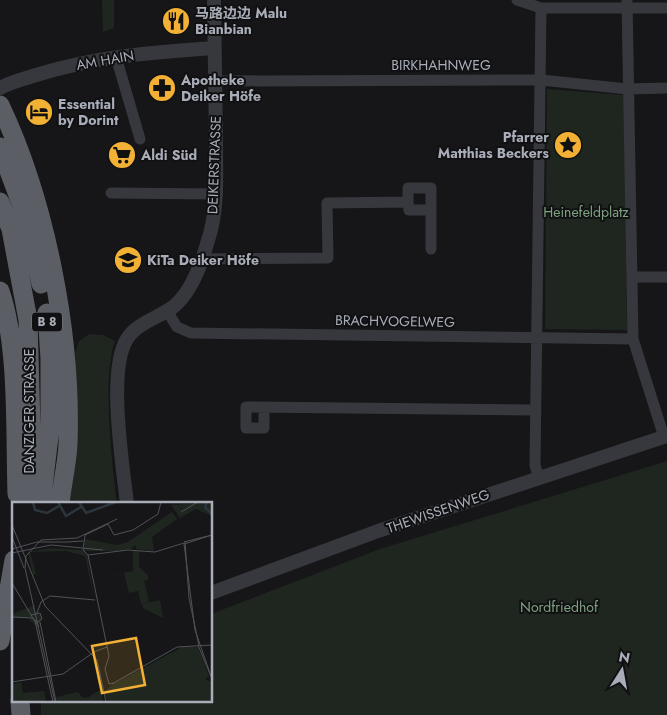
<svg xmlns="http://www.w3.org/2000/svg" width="667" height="715" viewBox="0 0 667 715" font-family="Jost,'Noto Sans SC',sans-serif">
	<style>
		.green { fill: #1e261f }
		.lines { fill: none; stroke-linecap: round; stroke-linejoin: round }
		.minor { stroke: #37383d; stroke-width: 11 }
		.tertiary { stroke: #37383d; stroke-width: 14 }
		.trunk { stroke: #5b5e65; stroke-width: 19 }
		.labels { text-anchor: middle; stroke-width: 4; stroke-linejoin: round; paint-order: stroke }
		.shield { fill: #111113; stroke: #7b7e86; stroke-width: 1 }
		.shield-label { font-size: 12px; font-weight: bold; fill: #a8adb8 }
		.poi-label { font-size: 14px; font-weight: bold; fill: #a8adb8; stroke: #111113; text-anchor: start }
		.street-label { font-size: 14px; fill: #a8adb8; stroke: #111113 }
		.park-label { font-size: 14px; fill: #7fa381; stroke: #111113 }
		.inset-river { fill: none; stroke: #2c353c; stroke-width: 2.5 }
		.inset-road { fill: none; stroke: #505258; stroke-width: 1 }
		.view { fill: #f2b134; fill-opacity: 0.15; stroke: #f2b134; stroke-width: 2.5 }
		.inset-edge { fill: none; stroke: #a8adb8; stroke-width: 2.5 }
	</style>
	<rect width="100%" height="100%" fill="#161618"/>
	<!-- green -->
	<path class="green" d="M102 0H114V28L103 32Z
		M547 89 624 95 627 330 545 329Z
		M89 334 103 335 115 341C102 376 112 465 117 504H64L74 356 79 341Z
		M667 461V715H41V701H211V614L380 549Z"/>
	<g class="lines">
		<!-- minor -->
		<path class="minor" d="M517 0 541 8H667
			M627 0 633 339 664 437
			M116 57 140 139
			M215 81 541 80 628 89 667 88
			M111 193 216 194
			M408 202V188H431V210
			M201 259 328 258 327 203 408 202 409 210H431V249
			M632 277H667
			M167 311 177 327 191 333 633 339
			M264 408V428H246V407L536 410
			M538 476 535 465 541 8"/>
		<!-- tertiary -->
		<path class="tertiary" d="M0 88C11 82 24 79 36 75 94 57 153 52 214 48
			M127 504C123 466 107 370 127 339 137 323 158 318 173 307 194 291 204 255 211 230 218 201 216 170 216 140 215 93 215 47 214 0
			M211 593 378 531 667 436"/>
		<!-- trunk -->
		<path class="trunk" d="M0 105C46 202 72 336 68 444 67 464 62 484 60 504
			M0 147 27 219 41 284
			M0 202 11 229 28 320 31 427 28 490 25 504
			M0 291C19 346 15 434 17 494
			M41 504 50 428V359L47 313
			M0 641 14 560
			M20 701 21 715"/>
	</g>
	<!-- icons -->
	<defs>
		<symbol id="restaurant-disc" viewBox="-11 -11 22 22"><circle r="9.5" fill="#f2b134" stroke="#111113"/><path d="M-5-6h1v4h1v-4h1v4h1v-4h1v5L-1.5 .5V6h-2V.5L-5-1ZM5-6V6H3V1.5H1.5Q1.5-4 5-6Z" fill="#111"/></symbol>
		<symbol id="pharmacy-disc" viewBox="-11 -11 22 22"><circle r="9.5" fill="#f2b134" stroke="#111113"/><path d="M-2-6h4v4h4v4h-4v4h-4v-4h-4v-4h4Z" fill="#111"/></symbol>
		<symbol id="hotel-disc" viewBox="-11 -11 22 22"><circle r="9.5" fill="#f2b134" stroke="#111113"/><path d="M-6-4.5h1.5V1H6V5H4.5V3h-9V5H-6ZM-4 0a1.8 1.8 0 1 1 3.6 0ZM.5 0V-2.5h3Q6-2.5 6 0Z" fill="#111"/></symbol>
		<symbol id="sight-disc" viewBox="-11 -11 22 22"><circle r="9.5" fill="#f2b134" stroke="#111113"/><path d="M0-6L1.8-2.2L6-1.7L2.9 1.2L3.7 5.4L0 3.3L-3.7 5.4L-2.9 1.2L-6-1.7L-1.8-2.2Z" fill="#111"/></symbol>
		<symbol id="supermarket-disc" viewBox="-11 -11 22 22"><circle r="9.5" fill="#f2b134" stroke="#111113"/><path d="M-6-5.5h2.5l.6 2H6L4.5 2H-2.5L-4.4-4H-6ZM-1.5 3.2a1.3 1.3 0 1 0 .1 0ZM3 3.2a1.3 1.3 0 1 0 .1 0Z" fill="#111"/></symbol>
		<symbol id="school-disc" viewBox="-11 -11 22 22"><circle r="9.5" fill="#f2b134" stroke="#111113"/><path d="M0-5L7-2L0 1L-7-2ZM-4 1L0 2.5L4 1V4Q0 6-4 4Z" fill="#111"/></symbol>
	</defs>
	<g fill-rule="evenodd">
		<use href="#restaurant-disc" x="160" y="5" width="32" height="32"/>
		<use href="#pharmacy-disc" x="146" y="72" width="32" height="32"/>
		<use href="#hotel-disc" x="23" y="96" width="32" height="32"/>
		<use href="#sight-disc" x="552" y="129" width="32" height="32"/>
		<use href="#supermarket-disc" x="106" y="139" width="32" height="32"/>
		<use href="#school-disc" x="112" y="244" width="32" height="32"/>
	</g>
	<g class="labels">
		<!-- shield labels -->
		<rect class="shield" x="32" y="312.5" width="30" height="19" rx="4"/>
		<g class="shield-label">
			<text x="47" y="326">B 8</text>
		</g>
		<!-- poi labels -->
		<g class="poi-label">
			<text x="195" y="18">马路边边 Malu<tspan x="195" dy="16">Bianbian</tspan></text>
			<text x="181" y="85">Apotheke<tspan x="181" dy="16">Deiker Höfe</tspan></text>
			<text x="58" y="109">Essential<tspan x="58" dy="16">by Dorint</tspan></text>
			<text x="549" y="142" text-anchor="end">Pfarrer<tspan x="549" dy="16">Matthias Beckers</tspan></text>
			<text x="141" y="160">Aldi Süd</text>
			<text x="147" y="265">KiTa Deiker Höfe</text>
		</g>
		<!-- street labels -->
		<g class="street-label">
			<text transform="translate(105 60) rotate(-10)" y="5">AM HAIN</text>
			<text x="441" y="70">BIRKHAHNWEG</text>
			<text transform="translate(214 165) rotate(-88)" y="5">DEIKERSTRASSE</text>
			<text transform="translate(395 321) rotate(1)" y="5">BRACHVOGELWEG</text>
			<text transform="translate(29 411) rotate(-90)" y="5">DANZIGER STRASSE</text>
			<text transform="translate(438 511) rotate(-19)" y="5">THEWISSENWEG</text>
		</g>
		<!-- park labels -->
		<g class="park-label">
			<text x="586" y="217">Heinefeldplatz</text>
			<text x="559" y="612">Nordfriedhof</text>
		</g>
	</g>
	<!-- overview -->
	<g transform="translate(12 502)">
		<rect width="200" height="200" fill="#161618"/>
		<path d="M200 0V14L184 7 168 16 159 3ZM160 10 165 17 140 35 142 49 124 47 123 43 119 47 103 49H72L73 37 105 43 116 40ZM38 46 70 48 75 53 82 96 73 54 54 49 18 50 24 72 21 73 16 50ZM121 49H127V65L136 73V78H132L137 100 129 102 126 89 117 91 112 71 80 76 121 69ZM148 98 151 116 131 106 130 102ZM23 103 22 109 30 114 27 125 17 118 19 116H0V112ZM170 145H186L197 174 193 177 200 180V200H96L92 190 100 183ZM9 180 11 191 32 189 34 200H0V182ZM78 187 81 192 88 188 91 199 45 200 44 195 66 190 71 196 77 195 81 192Z" fill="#1e261f"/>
		<path class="inset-river" d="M21 0 23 8 35 11 47 4M46 0 54 14 69 5M67 0 74 11 104 0M195 0 193 5 200 12"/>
		<path class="inset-road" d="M169 10 186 0M0 23 33 104 85 158 94 200M200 33 172 42 183 128 200 177M0 35 12 66M173 39 177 96 187 144M55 40 71 39M172 40 200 33M0 47 25 40H55M0 51 39 43 91 48M76 53 97 154 93 167 97 182 102 181M76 53 71 48 73 33 96 22 102 33 121 28 146 12 149 0M76 53 116 48 143 50 172 41M0 81 22 118 26 120 30 117 28 111 19 113M25 111 29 100 38 94 83 98M0 115 21 116 27 125M23 119 41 200M28 120 44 200M186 143 200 177M0 180 51 172 82 150 95 145M100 182 165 145 200 143M43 200 13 66 14 54 29 38 65 36 105 17"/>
		<path class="view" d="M124 136 133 183 90 191 80 144Z"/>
		<rect width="200" height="200" class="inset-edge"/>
	</g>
	<!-- north arrow -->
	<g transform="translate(622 670) rotate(11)" stroke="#111113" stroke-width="4" paint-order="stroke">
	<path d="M0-4L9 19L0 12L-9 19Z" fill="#a8adb8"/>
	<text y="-8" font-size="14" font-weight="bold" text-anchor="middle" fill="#a8adb8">N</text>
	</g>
</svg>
